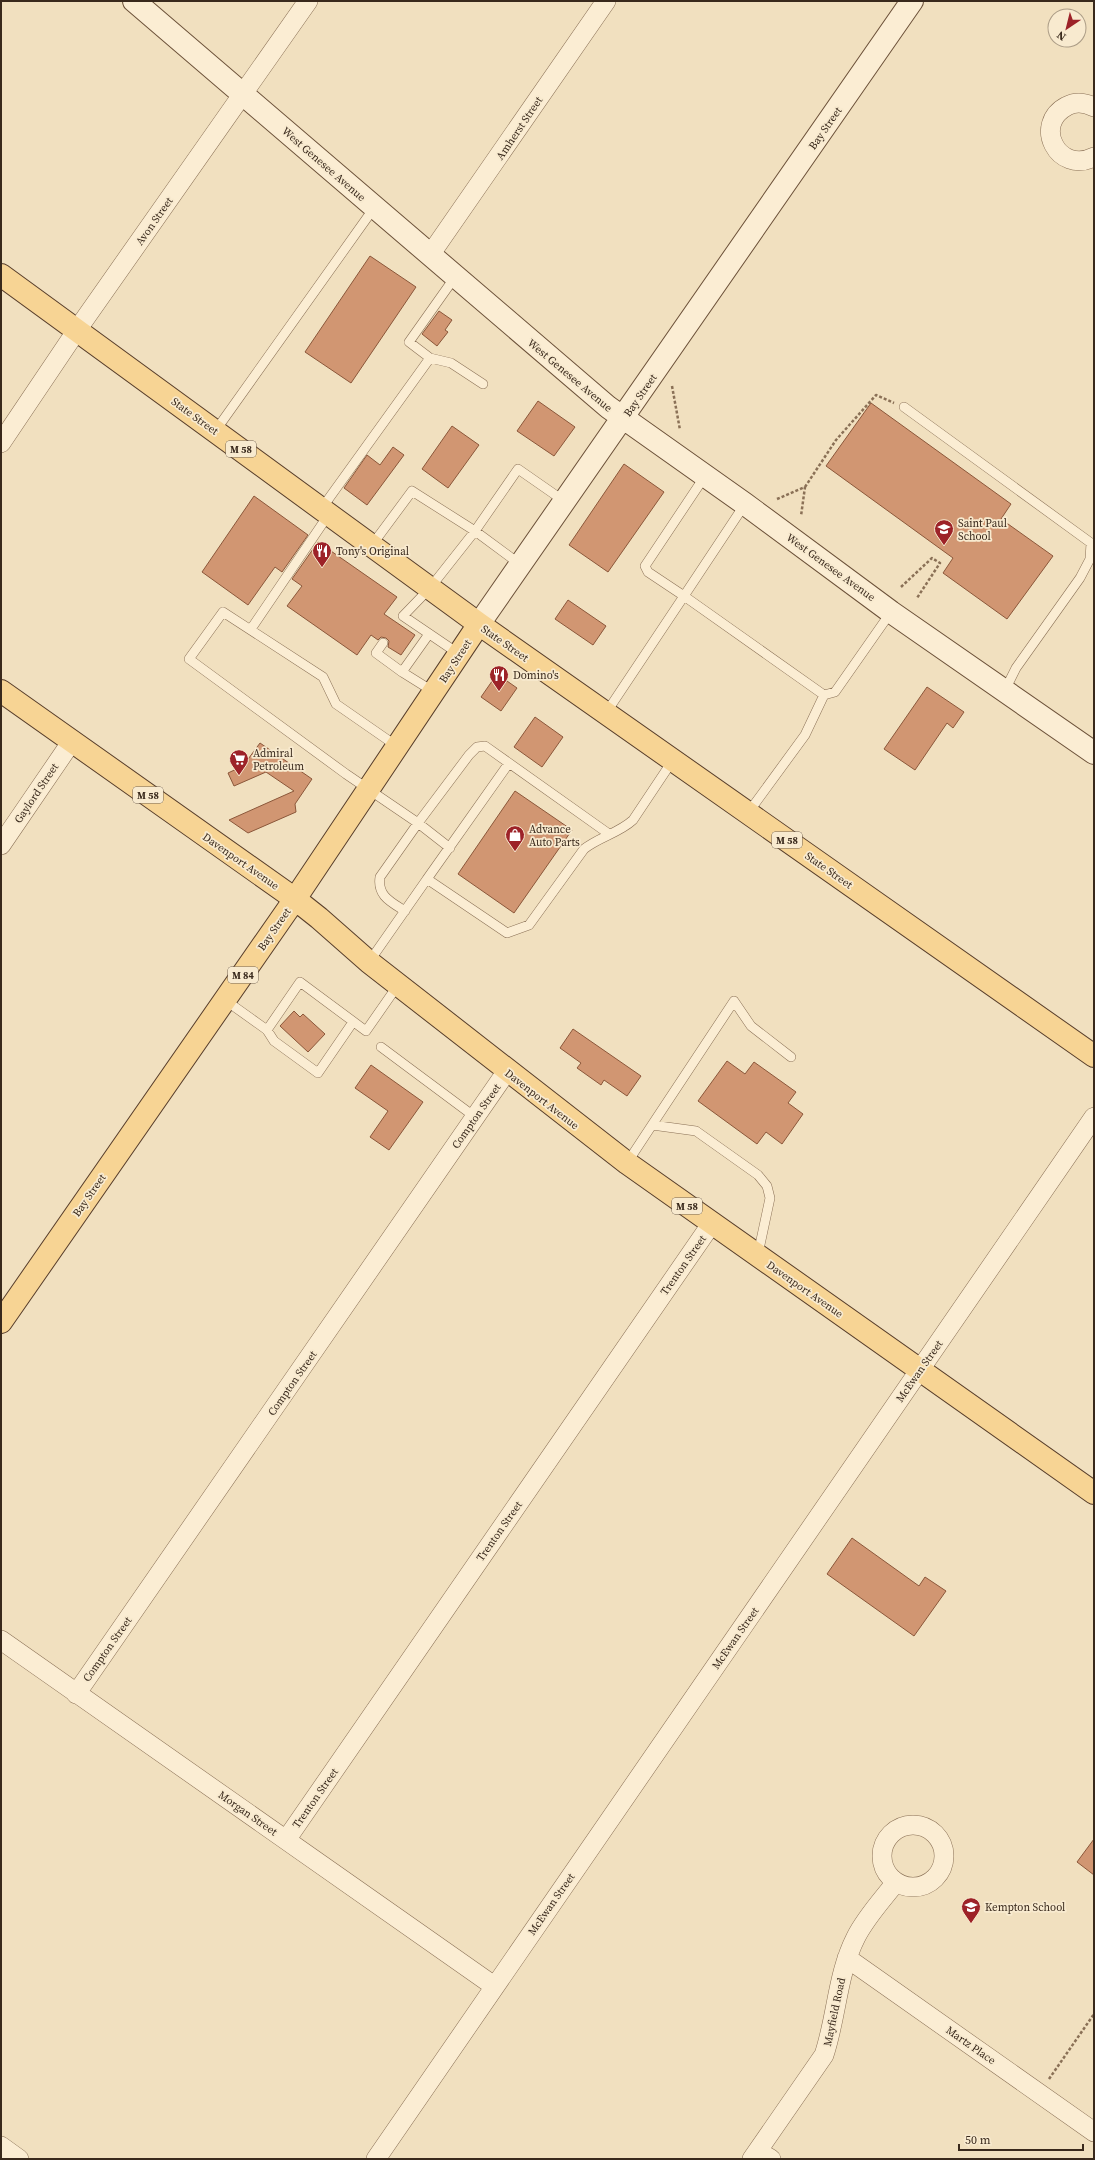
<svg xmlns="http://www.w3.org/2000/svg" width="1095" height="2160" viewBox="0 0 1095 2160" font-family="'Source Serif 4',serif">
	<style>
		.building { fill: #d19672; stroke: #8b573a }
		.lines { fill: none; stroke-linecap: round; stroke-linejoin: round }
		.lane-casing { stroke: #8a7056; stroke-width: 10 }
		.street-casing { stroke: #8a7056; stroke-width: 20 }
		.secondary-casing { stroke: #6c5139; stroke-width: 24 }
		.primary-casing { stroke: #583e2b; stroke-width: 24 }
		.path { stroke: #8a7056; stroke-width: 2.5; stroke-dasharray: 3 2; stroke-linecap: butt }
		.lane { stroke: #fbedd3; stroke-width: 9 }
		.street { stroke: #fbedd3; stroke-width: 19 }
		.secondary { stroke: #fbedd3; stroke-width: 22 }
		.primary { stroke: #f7d494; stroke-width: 22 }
		.labels { text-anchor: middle; stroke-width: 3.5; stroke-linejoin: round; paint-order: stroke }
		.shield { fill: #f8eacf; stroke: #726352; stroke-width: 1 }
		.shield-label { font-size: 10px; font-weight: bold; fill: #39291c }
		.street-label { font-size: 11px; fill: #39291c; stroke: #f8eacf }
		.poi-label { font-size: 11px; fill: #39291c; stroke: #f8eacf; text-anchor: start }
	</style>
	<rect width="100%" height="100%" fill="#f1e0bf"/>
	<!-- building -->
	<path class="building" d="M370 256 416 287 351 383 305 352Z
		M439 311 452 320 445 330 448 332 437 346 422 334Z
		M538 401 575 427 554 456 517 431Z
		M871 403 1011 504 1001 519 1053 556 1007 619 943 573 953 558 826 466Z
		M452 426 479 445 448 488 422 469Z
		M393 447 404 455 367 505 344 488 367 455 380 465Z
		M624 464 664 492 608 572 569 545Z
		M254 496 308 535 282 572 275 567 248 605 202 572Z
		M318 542 397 597 384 614 415 635 401 655 388 647 389 641 386 638 381 637 378 640 371 635 357 655 287 606 302 586 292 579Z
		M568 600 606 626 593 645 555 619Z
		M497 674 517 688 501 711 481 697Z
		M927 687 964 712 953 728 947 723 915 770 884 749Z
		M535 717 563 737 542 767 514 747Z
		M260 743 312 779 295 804 296 812 248 833 229 820 294 791 266 772 234 786 228 773 243 766Z
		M515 791 572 830 514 913 458 874Z
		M294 1011 300 1017 303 1014 325 1034 308 1052 280 1026Z
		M573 1029 641 1076 627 1096 604 1080 601 1085 577 1068 581 1063 560 1048Z
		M727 1061 745 1074 754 1062 796 1092 788 1103 803 1114 782 1144 766 1132 757 1144 698 1101Z
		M371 1065 423 1102 389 1150 370 1137 388 1111 355 1088Z
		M852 1538 919 1586 925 1577 946 1591 914 1636 827 1574Z
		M1094 1839V1875L1077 1862Z"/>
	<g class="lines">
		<defs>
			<path id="lane" d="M455 277 409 342 430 358 451 363 483 384
				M904 407 1091 543 1090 559 1080 578 1016 668 1005 690
				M216 430 374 208
				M745 504 684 596 824 695 835 692 891 612
				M322 508 430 358
				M372 545 412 491 475 531 518 469 564 501
				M251 629 329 514
				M429 634 402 672 434 692
				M383 643 376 653 402 672
				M459 654 403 616 430 588 475 531 521 565
				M606 713 684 596 648 572 645 566 705 476
				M398 747 336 704 323 677 223 612 189 659 346 774 418 823 469 755 477 747 485 746 609 834
				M748 813 805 735 824 695
				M427 879 509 763
				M405 911C391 902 377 896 380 877L418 823 450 848
				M369 962 427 879 507 933 529 925 584 849C599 837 619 833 633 820L673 760
				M225 1000 267 1030 300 982 366 1031 398 985
				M267 1030 274 1041 318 1073 353 1022
				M381 1047 475 1117
				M652 1125 734 1001 751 1026 791 1057
				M627 1163 652 1125 696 1131 758 1175 767 1186 770 1198 758 1254"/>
			<path id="street" d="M1094 107C1086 103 1076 101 1067 106 1032 124 1058 175 1094 157
				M430 255 606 1
				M1 443 77 330 308 1
				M1 845 72 741
				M1 1640 494 1986
				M76 1694 507 1071
				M882 1856a31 31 0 1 1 62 0a31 31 0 1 1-62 0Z
				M286 1840 712 1223
				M847 1958 1094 2132
				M1 2146 19 2159
				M758 2151 771 2159
				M376 2159 1094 1117
				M752 2159 824 2055C837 2016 837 1974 856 1937 866 1917 883 1899 896 1882"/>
			<path id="secondary" d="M134 1 608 407 745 504 891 612 1094 753
				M479 624 912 1"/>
			<path id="primary" d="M1 275 479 624 1094 1056
				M1 691 295 899 319 918 369 962 627 1163 1094 1493
				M1 1322 295 899 479 624"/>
		</defs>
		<!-- lane casing -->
		<use href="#lane" class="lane-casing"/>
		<!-- street casing -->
		<use href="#street" class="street-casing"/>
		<!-- secondary casing -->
		<use href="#secondary" class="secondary-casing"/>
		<!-- primary casing -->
		<use href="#primary" class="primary-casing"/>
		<!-- path -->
		<path class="path" d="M672 386 680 430
			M805 487 836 440 876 395 894 403
			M777 499 805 487 801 516
			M901 587 932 558 940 563 917 598
			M1049 2079 1094 2014"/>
		<!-- lane -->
		<use href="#lane" class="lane"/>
		<!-- street -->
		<use href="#street" class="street"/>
		<!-- secondary -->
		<use href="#secondary" class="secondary"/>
		<!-- primary -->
		<use href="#primary" class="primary"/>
	</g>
	<!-- icons -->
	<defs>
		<symbol id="school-pin" viewBox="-11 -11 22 30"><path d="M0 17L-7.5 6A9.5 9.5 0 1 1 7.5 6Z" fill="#9d2228" stroke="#f8eacf"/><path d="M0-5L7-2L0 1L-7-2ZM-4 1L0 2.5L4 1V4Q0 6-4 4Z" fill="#fff"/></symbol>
		<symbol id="restaurant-pin" viewBox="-11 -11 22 30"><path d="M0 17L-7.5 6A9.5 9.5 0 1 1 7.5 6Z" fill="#9d2228" stroke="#f8eacf"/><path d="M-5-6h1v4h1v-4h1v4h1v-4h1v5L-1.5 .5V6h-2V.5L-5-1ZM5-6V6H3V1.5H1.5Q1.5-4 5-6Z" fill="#fff"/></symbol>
		<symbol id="supermarket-pin" viewBox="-11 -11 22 30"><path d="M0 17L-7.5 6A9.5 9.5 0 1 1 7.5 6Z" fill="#9d2228" stroke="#f8eacf"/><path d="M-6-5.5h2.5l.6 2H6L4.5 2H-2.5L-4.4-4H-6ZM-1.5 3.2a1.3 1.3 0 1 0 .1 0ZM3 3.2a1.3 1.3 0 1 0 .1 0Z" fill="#fff"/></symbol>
		<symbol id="shop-pin" viewBox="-11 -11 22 30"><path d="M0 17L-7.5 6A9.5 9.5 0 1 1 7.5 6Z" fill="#9d2228" stroke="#f8eacf"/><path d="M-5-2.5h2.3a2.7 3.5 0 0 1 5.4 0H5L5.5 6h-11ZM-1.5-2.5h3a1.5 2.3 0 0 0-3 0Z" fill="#fff"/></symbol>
	</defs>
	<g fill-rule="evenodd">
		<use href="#school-pin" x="933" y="518" width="22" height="30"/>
		<use href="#restaurant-pin" x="311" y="540" width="22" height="30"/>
		<use href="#restaurant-pin" x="488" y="664" width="22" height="30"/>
		<use href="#supermarket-pin" x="228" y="748" width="22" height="30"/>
		<use href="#shop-pin" x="504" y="824" width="22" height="30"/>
		<use href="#school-pin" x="960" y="1896" width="22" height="30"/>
	</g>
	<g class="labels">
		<!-- shield labels -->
		<g class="shield">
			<rect x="226" y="441" width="30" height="16" rx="3"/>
			<rect x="133" y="787" width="30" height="16" rx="3"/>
			<rect x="772" y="832" width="30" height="16" rx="3"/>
			<rect x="228" y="967" width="30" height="16" rx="3"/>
			<rect x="672" y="1198" width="30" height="16" rx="3"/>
		</g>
		<g class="shield-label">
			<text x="241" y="453">M 58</text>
			<text x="148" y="799">M 58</text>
			<text x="787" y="844">M 58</text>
			<text x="243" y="979">M 84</text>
			<text x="687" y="1210">M 58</text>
		</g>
		<!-- street labels -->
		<g class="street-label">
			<text transform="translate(519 128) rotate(-56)" y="4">Amherst Street</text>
			<text transform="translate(825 128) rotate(-55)" y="4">Bay Street</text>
			<text transform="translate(324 164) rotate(41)" y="4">West Genesee Avenue</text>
			<text transform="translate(154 221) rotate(-55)" y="4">Avon Street</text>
			<text transform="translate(570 375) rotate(40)" y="4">West Genesee Avenue</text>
			<text transform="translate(640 395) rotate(-55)" y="4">Bay Street</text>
			<text transform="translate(195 416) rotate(36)" y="4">State Street</text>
			<text transform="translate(831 567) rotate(36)" y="4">West Genesee Avenue</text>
			<text transform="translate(505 643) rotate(35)" y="4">State Street</text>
			<text transform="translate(455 661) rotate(-57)" y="4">Bay Street</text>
			<text transform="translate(36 793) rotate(-56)" y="4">Gaylord Street</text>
			<text transform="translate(241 861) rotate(35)" y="4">Davenport Avenue</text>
			<text transform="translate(829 870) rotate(35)" y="4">State Street</text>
			<text transform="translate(274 929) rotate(-55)" y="4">Bay Street</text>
			<text transform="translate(542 1099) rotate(38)" y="4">Davenport Avenue</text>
			<text transform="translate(476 1116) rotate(-55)" y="4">Compton Street</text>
			<text transform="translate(89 1195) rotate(-55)" y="4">Bay Street</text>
			<text transform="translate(683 1265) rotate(-55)" y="4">Trenton Street</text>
			<text transform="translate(805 1289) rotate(35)" y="4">Davenport Avenue</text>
			<text transform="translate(919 1371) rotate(-55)" y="4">McEwan Street</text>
			<text transform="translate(292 1383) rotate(-55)" y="4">Compton Street</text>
			<text transform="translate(499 1531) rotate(-55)" y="4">Trenton Street</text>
			<text transform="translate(735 1638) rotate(-55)" y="4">McEwan Street</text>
			<text transform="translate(107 1649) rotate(-55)" y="4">Compton Street</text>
			<text transform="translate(315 1798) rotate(-55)" y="4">Trenton Street</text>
			<text transform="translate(248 1813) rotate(35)" y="4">Morgan Street</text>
			<text transform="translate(551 1904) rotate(-55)" y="4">McEwan Street</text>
			<text transform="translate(834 2012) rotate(-78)" y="4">Mayfield Road</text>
			<text transform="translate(971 2045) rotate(35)" y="4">Martz Place</text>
		</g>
		<!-- poi labels -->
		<g class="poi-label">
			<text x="958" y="527">Saint Paul<tspan x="958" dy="13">School</tspan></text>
			<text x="336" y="555">Tony's Original</text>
			<text x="513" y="679">Domino's</text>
			<text x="253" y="757">Admiral<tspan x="253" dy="13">Petroleum</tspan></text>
			<text x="529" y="833">Advance<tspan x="529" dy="13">Auto Parts</tspan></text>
			<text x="985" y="1911">Kempton School</text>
		</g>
	</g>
	<!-- border -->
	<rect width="1095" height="2160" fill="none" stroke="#39291c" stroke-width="4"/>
	<!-- north arrow -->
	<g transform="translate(1067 28) rotate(215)"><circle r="19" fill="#f8eacf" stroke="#ac9d87"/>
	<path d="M0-3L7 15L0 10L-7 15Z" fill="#9d2228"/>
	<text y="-6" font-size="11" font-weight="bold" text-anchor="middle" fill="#39291c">N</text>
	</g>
	<!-- scale -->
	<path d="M959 2144v6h124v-6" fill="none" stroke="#39291c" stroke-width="2"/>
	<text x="965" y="2144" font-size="12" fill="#39291c" stroke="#f8eacf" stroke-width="3" paint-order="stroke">50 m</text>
</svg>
